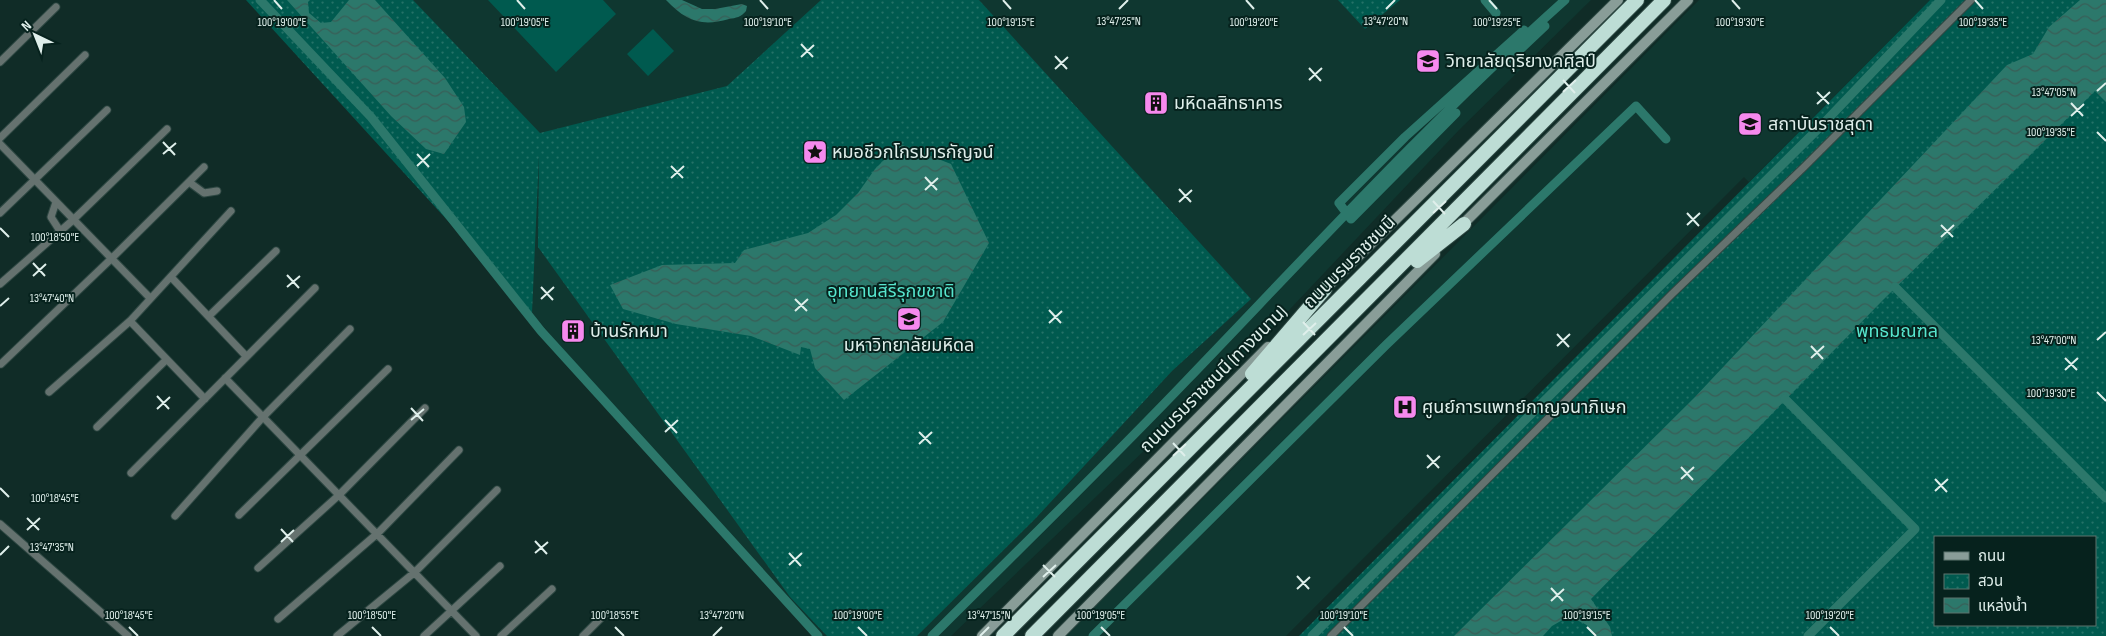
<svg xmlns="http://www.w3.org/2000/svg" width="2106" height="636" viewBox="0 0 2106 636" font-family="'Sofia Sans Condensed','Noto Sans Thai',sans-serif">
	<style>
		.built { fill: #0f3730 }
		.park { fill: url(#park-dots); fill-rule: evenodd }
		.pitch { fill: #005a4f }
		.water { fill: url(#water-waves) }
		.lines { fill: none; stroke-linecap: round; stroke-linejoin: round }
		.canal { stroke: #2c786b; stroke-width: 9 }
		.street-casing { stroke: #2d4742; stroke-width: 9 }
		.secondary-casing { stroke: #2d4742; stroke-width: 12 }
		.highway-casing { stroke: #2d4742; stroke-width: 16 }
		.street { stroke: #65726f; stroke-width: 7 }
		.secondary { stroke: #899d98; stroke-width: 10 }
		.highway { stroke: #bdddd5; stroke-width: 14 }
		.ticks { fill: none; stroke: #dfefeb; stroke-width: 2 }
		.labels { text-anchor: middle; stroke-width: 4; stroke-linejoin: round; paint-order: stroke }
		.poi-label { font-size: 18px; fill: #dfefeb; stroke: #06221d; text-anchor: start }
		.street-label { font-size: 18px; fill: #dfefeb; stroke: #06221d }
		.park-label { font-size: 18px; fill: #57e6ce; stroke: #06221d }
		.ticks-label { font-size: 12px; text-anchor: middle; fill: #dfefeb; stroke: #06221d; stroke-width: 4; stroke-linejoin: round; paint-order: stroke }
	</style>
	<defs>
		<pattern id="park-dots" width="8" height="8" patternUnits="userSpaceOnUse" patternTransform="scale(1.25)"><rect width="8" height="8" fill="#005a4f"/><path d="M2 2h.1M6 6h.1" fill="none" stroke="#257268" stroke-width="1.8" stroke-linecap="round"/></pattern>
		<pattern id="water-waves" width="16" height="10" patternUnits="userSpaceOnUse" patternTransform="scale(1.25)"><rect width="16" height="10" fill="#2c786b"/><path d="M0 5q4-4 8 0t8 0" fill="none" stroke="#395e57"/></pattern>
	</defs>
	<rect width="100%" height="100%" fill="#102c27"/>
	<!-- built -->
	<path class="built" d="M258 0H1591L1459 130 1275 325 951 636H814Z
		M1699 0H1930L1749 182 1744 177 1286 636H1066Z"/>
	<!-- park -->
	<path class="park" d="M246 0H413L540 133 727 86 821 0H979L1251 299 1172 371 1035 519 917 636H827L790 597 538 247 539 155 532 313Z
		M1338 0H1400L1365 29Z
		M1930 0H2106V636H1299ZM1935 537H2095V625H1935Z"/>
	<!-- pitch -->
	<path class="pitch" d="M488 0H603L616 14 556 72Z
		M653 29 674 51 648 76 627 54Z"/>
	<!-- water -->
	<path class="water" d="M287 0H310L308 2 309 13 321 23 331 22 349 0H375L445 78 464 107 466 122 444 154 426 149 391 116Z
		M666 0H682L702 9H715L742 4 747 6 746 11C741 17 736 18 729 19 701 27 686 21 666 0Z
		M2080 0H2106V102L2095 91 1883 300 1591 599 1610 627 1612 636H1595C1589 623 1579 620 1566 618L1552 626 1543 636H1454L1694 398 2007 65 2033 54 2049 27Z
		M900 144 951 164 989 243 943 322 844 400 815 368 810 349 801 347 800 355 751 336 676 324 623 309 610 285 662 265 735 263 744 250 808 233 836 215 858 193 875 169Z"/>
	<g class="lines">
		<!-- canal -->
		<path class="canal" d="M260 0 371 117 541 331 818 636
			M1485 0 1496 13
			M1511 58 1545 26
			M1456 113 1351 219 1339 203 1405 137 1524 30
			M1895 287 2106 498
			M1785 399 1915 529 1808 636
			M932 636C1017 551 1104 467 1187 380 1311 251 1432 119 1565 0
			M1093 636 1386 345 1636 106 1666 139
			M1312 636 1524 421 1824 123 1941 0"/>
		<defs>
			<path id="street" d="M0 62 56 7
				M0 138 85 55
				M0 144 150 298
				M189 182 204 193 217 191
				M56 202 51 217 60 231
				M0 213 107 110
				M171 277 246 356
				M0 284 73 220 167 129
				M209 316 276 251
				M130 321 205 399
				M1 364 111 259 204 167
				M225 378 476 636
				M49 392 130 321 231 211
				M97 427 166 360
				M131 473 315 288
				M239 515 388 369
				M175 516 263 417 350 329
				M0 524 128 636
				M258 568 339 495 425 408
				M278 619 378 533 459 450
				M337 636 415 572 497 490
				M424 636 500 566
				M501 636 552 589
				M583 636 605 614
				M1331 636 1672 294 1804 167 1971 0"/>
			<path id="secondary" d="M1460 227 1688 0
				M1320 294 1618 0
				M982 636 1268 347
				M1058 636 1435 254"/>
			<path id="highway" d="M1417 261 1464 224
				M1252 374 1325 289
				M1003 636 1637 0
				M1032 636 1664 0"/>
		</defs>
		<!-- street casing -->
		<use href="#street" class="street-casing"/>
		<!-- secondary casing -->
		<use href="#secondary" class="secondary-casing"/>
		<!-- highway casing -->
		<use href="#highway" class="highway-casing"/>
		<!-- street -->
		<use href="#street" class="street"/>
		<!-- secondary -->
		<use href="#secondary" class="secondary"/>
		<!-- highway -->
		<use href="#highway" class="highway"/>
	</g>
	<!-- ticks -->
	<path class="ticks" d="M274 0 282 9M517 0 525 9M760 0 768 9M1003 0 1011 9M1246 0 1254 9M1489 0 1497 9M1732 0 1740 9M1975 0 1983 9M1119 9 1128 0M1386 9 1395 0M801 44 813 57M1055 56 1067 69M801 57 814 45M1309 68 1321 81M1055 69 1068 57M1309 80 1322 68M1563 80 1575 93M2097 91 2106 83M1563 92 1576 80M1817 92 1829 104M2071 103 2083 116M1817 104 1830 92M2071 116 2084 104M2097 132 2106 141M163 142 175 155M163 154 176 143M417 154 429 167M417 166 430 154M671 166 683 178M925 177 937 190M671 178 684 166M1179 189 1191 202M925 190 938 178M1433 201 1445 214M1179 202 1192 190M1433 213 1446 201M1687 213 1699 226M1687 225 1700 213M1941 225 1953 237M0 228 9 237M1941 237 1954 225M33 263 45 276M287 275 299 288M33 276 46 264M287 287 300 276M541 287 553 300M541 299 554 287M795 299 807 311M0 306 9 298M1049 310 1061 323M795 311 808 299M1303 322 1315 335M1049 323 1062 311M1557 334 1569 347M1303 335 1316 323M2097 340 2106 332M1557 346 1570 334M1811 346 1823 359M1811 358 1824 346M2065 358 2077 370M2065 370 2078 358M2097 392 2106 401M157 396 169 409M411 408 423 421M157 409 170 397M411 420 424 409M665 420 677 433M665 432 678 420M919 432 931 444M1173 443 1185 456M919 444 932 432M1427 455 1439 468M1173 456 1186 444M1681 467 1693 480M1427 468 1440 456M1681 479 1694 467M1935 479 1947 492M0 488 9 497M1935 491 1948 479M27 518 39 530M281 529 293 542M27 530 40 518M535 541 547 554M281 542 294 530M535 553 548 542M789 553 801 566M0 555 9 546M789 565 802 553M1043 565 1055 577M1297 576 1309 589M1043 577 1056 565M1551 588 1563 601M1297 589 1310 577M1551 601 1564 589M129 627 138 636M372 627 381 636M615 627 624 636M858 627 867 636M1101 627 1110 636M1344 627 1353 636M1587 627 1596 636M1830 627 1839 636M713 636 722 627M980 636 989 627"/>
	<!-- icons -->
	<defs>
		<symbol id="university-square" viewBox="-11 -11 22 22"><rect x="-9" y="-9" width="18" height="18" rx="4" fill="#f689ee" stroke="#06221d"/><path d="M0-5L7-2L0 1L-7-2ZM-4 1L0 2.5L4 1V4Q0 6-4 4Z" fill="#111"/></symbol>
		<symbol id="building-square" viewBox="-11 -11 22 22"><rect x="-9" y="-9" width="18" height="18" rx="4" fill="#f689ee" stroke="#06221d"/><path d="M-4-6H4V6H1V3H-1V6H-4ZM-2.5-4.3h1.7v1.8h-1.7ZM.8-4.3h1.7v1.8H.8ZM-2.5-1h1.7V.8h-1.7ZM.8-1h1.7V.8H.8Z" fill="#111"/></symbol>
		<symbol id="sight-square" viewBox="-11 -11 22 22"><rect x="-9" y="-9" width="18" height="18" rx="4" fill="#f689ee" stroke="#06221d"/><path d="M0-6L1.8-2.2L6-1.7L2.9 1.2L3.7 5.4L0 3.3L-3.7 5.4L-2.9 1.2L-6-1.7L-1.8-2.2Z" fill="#111"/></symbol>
		<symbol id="hospital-square" viewBox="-11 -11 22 22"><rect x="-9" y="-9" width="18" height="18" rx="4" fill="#f689ee" stroke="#06221d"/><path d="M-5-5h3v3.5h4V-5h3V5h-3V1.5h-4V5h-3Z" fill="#111"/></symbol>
	</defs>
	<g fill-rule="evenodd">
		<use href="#university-square" x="1414" y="47" width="28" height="28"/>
		<use href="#building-square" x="1142" y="89" width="28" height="28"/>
		<use href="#university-square" x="1736" y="110" width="28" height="28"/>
		<use href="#sight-square" x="801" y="138" width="28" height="28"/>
		<use href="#university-square" x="895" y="305" width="28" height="28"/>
		<use href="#building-square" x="559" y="317" width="28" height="28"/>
		<use href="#hospital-square" x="1391" y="393" width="28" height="28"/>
	</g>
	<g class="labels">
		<!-- poi labels -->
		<g class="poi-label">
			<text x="1446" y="67">วิทยาลัยดุริยางคศิลป์</text>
			<text x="1174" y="109">มหิดลสิทธาคาร</text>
			<text x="1768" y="130">สถาบันราชสุดา</text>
			<text x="832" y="158">หมอชีวกโกรมารกัญจน์</text>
			<text x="590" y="337">บ้านรักหมา</text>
			<text x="909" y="351" text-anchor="middle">มหาวิทยาลัยมหิดล</text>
			<text x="1422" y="413">ศูนย์การแพทย์กาญจนาภิเษก</text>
		</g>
		<!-- street labels -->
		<g class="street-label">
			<text transform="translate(1349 262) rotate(-45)" y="6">ถนนบรมราชชนนี</text>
			<text transform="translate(1213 379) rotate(-45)" y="6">ถนนบรมราชชนนี (ทางขนาน)</text>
		</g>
		<!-- park labels -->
		<g class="park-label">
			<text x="891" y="297">อุทยานสิรีรุกขชาติ</text>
			<text x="1897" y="337">พุทธมณฑล</text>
		</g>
	</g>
	<g class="ticks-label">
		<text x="1119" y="25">13°47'25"N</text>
		<text x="1386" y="25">13°47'20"N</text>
		<text x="282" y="26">100°19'00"E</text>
		<text x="525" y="26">100°19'05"E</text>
		<text x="768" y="26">100°19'10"E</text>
		<text x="1011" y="26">100°19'15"E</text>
		<text x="1254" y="26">100°19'20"E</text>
		<text x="1497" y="26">100°19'25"E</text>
		<text x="1983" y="26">100°19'35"E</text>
		<text x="1740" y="26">100°19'30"E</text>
		<text x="2054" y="96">13°47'05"N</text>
		<text x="2051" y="136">100°19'35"E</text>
		<text x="55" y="241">100°18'50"E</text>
		<text x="52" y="302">13°47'40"N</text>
		<text x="2054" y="344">13°47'00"N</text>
		<text x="2051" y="397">100°19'30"E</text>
		<text x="55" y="502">100°18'45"E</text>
		<text x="52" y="551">13°47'35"N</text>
		<text x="129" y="619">100°18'45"E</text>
		<text x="372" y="619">100°18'50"E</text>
		<text x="615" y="619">100°18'55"E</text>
		<text x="858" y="619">100°19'00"E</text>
		<text x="1101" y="619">100°19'05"E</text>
		<text x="1344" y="619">100°19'10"E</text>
		<text x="1587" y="619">100°19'15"E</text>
		<text x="1830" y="619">100°19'20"E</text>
		<text x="722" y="619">13°47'20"N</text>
		<text x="989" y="619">13°47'15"N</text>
	</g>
	<!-- legend -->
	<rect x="1934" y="536" width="162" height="90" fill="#06221d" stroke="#5d746f"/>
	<rect x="1944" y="552" width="25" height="8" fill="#899d98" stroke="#5d746f"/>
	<text x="1978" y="561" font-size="15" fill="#dfefeb">ถนน</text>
	<rect x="1944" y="574" width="25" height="15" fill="url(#park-dots)" stroke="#5d746f"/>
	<text x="1978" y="586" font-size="15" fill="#dfefeb">สวน</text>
	<rect x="1944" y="598" width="25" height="15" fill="url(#water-waves)" stroke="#5d746f"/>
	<text x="1978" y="611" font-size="15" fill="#dfefeb">แหล่งน้ำ</text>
	<!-- north arrow -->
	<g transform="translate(35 35) rotate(317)" stroke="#06221d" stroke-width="4" paint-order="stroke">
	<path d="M0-4L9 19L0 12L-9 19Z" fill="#dfefeb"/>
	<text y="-8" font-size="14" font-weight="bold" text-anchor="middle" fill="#dfefeb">N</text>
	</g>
</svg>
